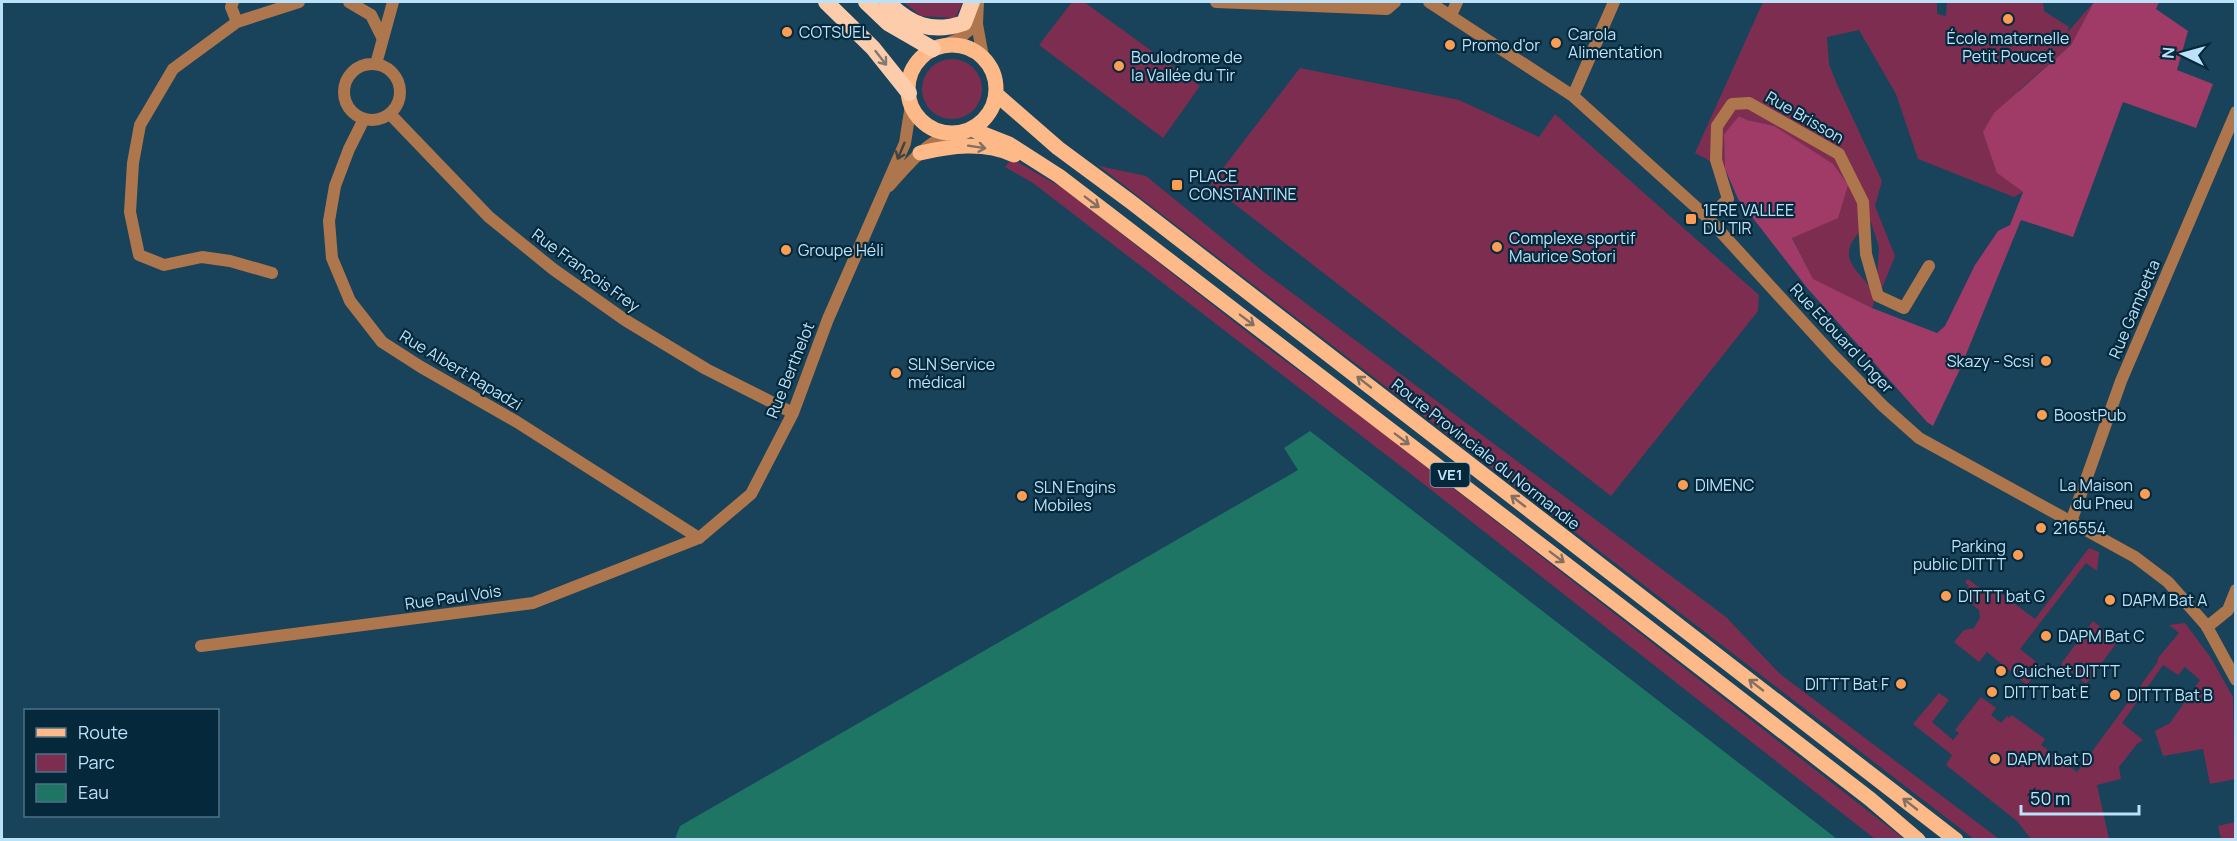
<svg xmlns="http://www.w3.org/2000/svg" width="2237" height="841" viewBox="0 0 2237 841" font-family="Manrope,sans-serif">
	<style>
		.green { fill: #7d2e50 }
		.forest { fill: #a03b68 }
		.water { fill: #1f7564 }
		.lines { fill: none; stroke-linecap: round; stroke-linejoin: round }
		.minor { stroke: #ae764d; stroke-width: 12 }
		.tertiary { stroke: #ae764d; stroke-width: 12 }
		.primary { stroke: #feb989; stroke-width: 15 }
		.trunk { stroke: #fdccab; stroke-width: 16 }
		.oneway { stroke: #817a72 }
		.oneway2 { stroke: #827062 }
		.oneway3 { stroke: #404341 }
		.poi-dot { fill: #fc9d54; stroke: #05283a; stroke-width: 2 }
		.labels { text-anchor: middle; stroke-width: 4.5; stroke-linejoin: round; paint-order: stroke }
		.shield { fill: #05283a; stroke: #85aac0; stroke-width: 1.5 }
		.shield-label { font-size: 15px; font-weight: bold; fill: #bce2fa }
		.poi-label { font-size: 16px; fill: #bce2fa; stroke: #05283a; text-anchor: start }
		.street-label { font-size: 16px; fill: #bce2fa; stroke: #05283a }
	</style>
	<rect width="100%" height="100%" fill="#18435a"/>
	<!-- green -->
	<path class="green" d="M903 2H963L955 18 921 16Z
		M1072 2H1084L1200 86 1163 138 1039 45Z
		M1763 2H1937V14L1946 16 1947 2H2043L2044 11 2069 27 2067 33 2094 2 2071 45 2018 91 1997 173 2023 192 2014 197 1918 159 1896 94 1859 30 1827 37 1829 64 1836 82 1882 181 1875 206 1895 256 1882 288 1877 278 1879 247 1871 222C1814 266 1887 277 1872 308L1813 280 1792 237 1774 126 1747 120 1739 116 1724 134 1725 169 1695 153Z
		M922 89a30 30 0 1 1 60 0a30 30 0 1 1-60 0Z
		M1300 68 1459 100 1539 137 1555 114 1759 295 1758 311 1611 496 1210 185Z
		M1012 159 1064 189 1265 346 1358 414 1904 839H1875L1411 474 1033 183 1005 167Z
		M1099 166 1146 176 1260 269 1726 617 1780 674 1999 839H1974Z
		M2089 548 2099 552 2097 571 2086 563 2020 649 2041 666 2027 685 1987 652 1979 662 1954 642 1964 630 1974 628 1980 618 1979 610 1972 604 1974 600 1965 592 1969 586 1965 582 1968 579 1990 596 1995 589 2035 619Z
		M2093 621 2118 641 2086 684 2061 664Z
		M2185 623 2211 658 2233 697 2235 779 2210 784 2203 749 2163 756 2155 731 2170 723 2200 680 2185 667 2178 675 2163 665 2122 723 2143 740 2137 744 2119 767 2121 779 2097 785 2109 839H2031L2017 821 1946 765 1952 755 1913 724 1939 693 1949 700 1932 722 1953 740 1959 733 1955 730 1981 697 1996 708 1991 715 2001 723 2007 716 2009 718 2012 715 2045 739 2041 745 2077 772 2157 663 2158 658 2179 633 2169 625Z
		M2235 822V839H2221L2218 826Z"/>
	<!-- forest -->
	<path class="forest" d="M2094 2H2159L2156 9 2188 31 2177 70 2213 84 2196 128 2123 102 2073 237 2021 220 1960 369 1933 426 1927 422 1808 289 1738 199 1725 169 1724 134 1739 116 1747 120 1774 126 1833 164 1848 185 1838 218 1792 238 1813 279 1872 308 1937 333 1945 326 1975 265 1998 231 2010 225 2023 192 1997 173 1983 132 1994 113 2071 45Z"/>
	<!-- water -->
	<path class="water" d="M1310 431 1837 839H675L680 826 1298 470 1284 448Z"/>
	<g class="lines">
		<!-- minor -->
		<path class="minor" d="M233 2 231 7 237 22
			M349 2 371 15 382 37
			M364 119 349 149 335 186 329 221 332 258 350 301 382 342 421 367 517 422 699 538
			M1708 218 1728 199 1716 160 1717 126 1732 104 1749 103 1839 154 1863 202 1866 254 1878 296 1904 308 1929 266
			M272 273 230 261 202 257 164 265 139 255 130 212 133 163 140 125 173 69 237 22 299 2
			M2071 522 2121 381 2236 112
			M2207 627 2228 610 2236 590"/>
		<!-- tertiary -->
		<path class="tertiary" d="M978 2 977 24 983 57
			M1216 2 1387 9 1395 2
			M1429 2 1573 96 1708 218 1834 356 1883 406 1919 438 2135 557 2168 582 2206 625 2236 680
			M1451 15 1457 2
			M942 46 958 39 977 24
			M376 64 393 2
			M344 92a28 28 0 1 1 56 0a28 28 0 1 1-56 0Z
			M1573 96 1614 2
			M390 114 489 217 553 269 625 320 706 369 793 413
			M889 186C909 164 923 145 951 133
			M201 646 533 603 699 538 751 494 793 413 828 319 905 143 911 105"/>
		<!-- primary -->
		<path class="primary" d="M908 89a44 44 0 1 1 88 0a44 44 0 1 1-88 0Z
			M996 94 1058 148 1131 202 1956 840
			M971 129 1009 144 1059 176 1619 605 1870 799 1918 840
			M920 153C950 146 984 141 1014 155"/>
		<!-- trunk -->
		<path class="trunk" d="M826 2 873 48 909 93
			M866 2 888 23 933 49
			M887 2C911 25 931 34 964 23L972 2"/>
	</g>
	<!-- one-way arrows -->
	<defs><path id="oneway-shaft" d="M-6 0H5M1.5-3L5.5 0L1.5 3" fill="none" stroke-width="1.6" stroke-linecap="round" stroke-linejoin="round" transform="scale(1.5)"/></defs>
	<use class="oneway" href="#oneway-shaft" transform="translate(881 58) rotate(52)"/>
	<g class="oneway2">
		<use href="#oneway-shaft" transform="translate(977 147) rotate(9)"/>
		<use href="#oneway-shaft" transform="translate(1092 202) rotate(37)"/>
		<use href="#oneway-shaft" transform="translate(1247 320) rotate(37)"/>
		<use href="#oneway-shaft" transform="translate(1364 382) rotate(-142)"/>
		<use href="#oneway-shaft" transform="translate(1402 439) rotate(37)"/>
		<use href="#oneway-shaft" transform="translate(1518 501) rotate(-142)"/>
		<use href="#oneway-shaft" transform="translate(1557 557) rotate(37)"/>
		<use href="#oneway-shaft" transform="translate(1756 685) rotate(-142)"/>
		<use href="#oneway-shaft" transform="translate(1910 804) rotate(-142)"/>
	</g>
	<use class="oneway3" href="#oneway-shaft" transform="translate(901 151) rotate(113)"/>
	<!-- markers -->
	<g class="poi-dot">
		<circle cx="2008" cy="19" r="6"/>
		<circle cx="787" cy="32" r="6"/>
		<circle cx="1556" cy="43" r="6"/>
		<circle cx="1450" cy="45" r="6"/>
		<circle cx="1119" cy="66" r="6"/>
		<rect x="1171" y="179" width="12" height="12" rx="3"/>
		<rect x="1685" y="213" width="12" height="12" rx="3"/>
		<circle cx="1497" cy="247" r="6"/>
		<circle cx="786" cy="250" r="6"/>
		<circle cx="2046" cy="361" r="6"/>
		<circle cx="896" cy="373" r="6"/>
		<circle cx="2042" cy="415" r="6"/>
		<circle cx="1683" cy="485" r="6"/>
		<circle cx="2145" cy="494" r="6"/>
		<circle cx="1022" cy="496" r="6"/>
		<circle cx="2041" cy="528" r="6"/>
		<circle cx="2018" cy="555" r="6"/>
		<circle cx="1946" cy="596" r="6"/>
		<circle cx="2110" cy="600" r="6"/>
		<circle cx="2046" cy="636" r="6"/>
		<circle cx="2001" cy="671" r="6"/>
		<circle cx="1901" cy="684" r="6"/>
		<circle cx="1992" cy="692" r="6"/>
		<circle cx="2115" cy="695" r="6"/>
		<circle cx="1995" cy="759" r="6"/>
	</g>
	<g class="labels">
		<!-- shield labels -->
		<rect class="shield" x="1430.5" y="463" width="39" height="24" rx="4.5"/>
		<g class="shield-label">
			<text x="1450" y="480">VE1</text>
		</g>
		<!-- poi labels -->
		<g class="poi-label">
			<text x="799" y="38">COTSUEL</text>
			<text x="1568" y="40">Carola<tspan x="1568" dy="18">Alimentation</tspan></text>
			<text x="2008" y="44" text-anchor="middle">École maternelle<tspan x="2008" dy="18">Petit Poucet</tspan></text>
			<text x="1462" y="51">Promo d'or</text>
			<text x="1131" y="63">Boulodrome de<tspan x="1131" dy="18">la Vallée du Tir</tspan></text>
			<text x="1189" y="182">PLACE<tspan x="1189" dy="18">CONSTANTINE</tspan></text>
			<text x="1703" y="216">1ERE VALLEE<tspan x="1703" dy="18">DU TIR</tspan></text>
			<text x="1509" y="244">Complexe sportif<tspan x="1509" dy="18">Maurice Sotori</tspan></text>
			<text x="798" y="256">Groupe Héli</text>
			<text x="2034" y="367" text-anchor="end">Skazy - Scsi</text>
			<text x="908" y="370">SLN Service<tspan x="908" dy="18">médical</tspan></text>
			<text x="2054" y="421">BoostPub</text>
			<text x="1695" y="491">DIMENC</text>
			<text x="2133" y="491" text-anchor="end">La Maison<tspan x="2133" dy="18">du Pneu</tspan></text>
			<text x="1034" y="493">SLN Engins<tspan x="1034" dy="18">Mobiles</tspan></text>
			<text x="2053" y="534">216554</text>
			<text x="2006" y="552" text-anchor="end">Parking<tspan x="2006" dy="18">public DITTT</tspan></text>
			<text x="1958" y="602">DITTT bat G</text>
			<text x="2122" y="606">DAPM Bat A</text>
			<text x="2058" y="642">DAPM Bat C</text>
			<text x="2013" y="677">Guichet DITTT</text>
			<text x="1889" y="690" text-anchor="end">DITTT Bat F</text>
			<text x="2004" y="698">DITTT bat E</text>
			<text x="2127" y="701">DITTT Bat B</text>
			<text x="2007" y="765">DAPM bat D</text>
		</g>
		<!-- street labels -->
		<g class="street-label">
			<text transform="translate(1805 117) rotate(30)" y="6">Rue Brisson</text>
			<text transform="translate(586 270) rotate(36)" y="6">Rue François Frey</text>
			<text transform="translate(2134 309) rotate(-67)" y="6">Rue Gambetta</text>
			<text transform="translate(1842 338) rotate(47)" y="6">Rue Edouard Unger</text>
			<text transform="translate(461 370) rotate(31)" y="6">Rue Albert Rapadzi</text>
			<text transform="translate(790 370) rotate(-68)" y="6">Rue Berthelot</text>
			<text transform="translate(1486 454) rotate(38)" y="6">Route Provinciale du Normandie</text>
			<text transform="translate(453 597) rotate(-8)" y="6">Rue Paul Vois</text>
		</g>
	</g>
	<!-- border -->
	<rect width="2237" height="841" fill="none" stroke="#bce2fa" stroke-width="6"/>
	<!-- legend -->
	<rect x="24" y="709" width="195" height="108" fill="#05283a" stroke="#4e7287" stroke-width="1.5"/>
	<rect x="36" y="728" width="30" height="9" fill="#feb989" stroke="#4e7287" stroke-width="1.5"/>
	<text x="78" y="739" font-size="18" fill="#bce2fa">Route</text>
	<rect x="36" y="754" width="30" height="18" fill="#7d2e50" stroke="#4e7287" stroke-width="1.5"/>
	<text x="78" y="769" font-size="18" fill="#bce2fa">Parc</text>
	<rect x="36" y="784" width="30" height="18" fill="#1f7564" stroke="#4e7287" stroke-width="1.5"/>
	<text x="78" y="799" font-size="18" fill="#bce2fa">Eau</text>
	<!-- north arrow -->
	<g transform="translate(2183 54) rotate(275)" stroke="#05283a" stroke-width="4.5" paint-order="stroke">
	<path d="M0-4.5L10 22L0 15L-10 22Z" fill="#bce2fa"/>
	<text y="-9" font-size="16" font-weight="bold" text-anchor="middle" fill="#bce2fa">N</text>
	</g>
	<!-- scale -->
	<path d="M2021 805v9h118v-9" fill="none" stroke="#bce2fa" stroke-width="3"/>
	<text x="2030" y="805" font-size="18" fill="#bce2fa" stroke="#05283a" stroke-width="4.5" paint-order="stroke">50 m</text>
</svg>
